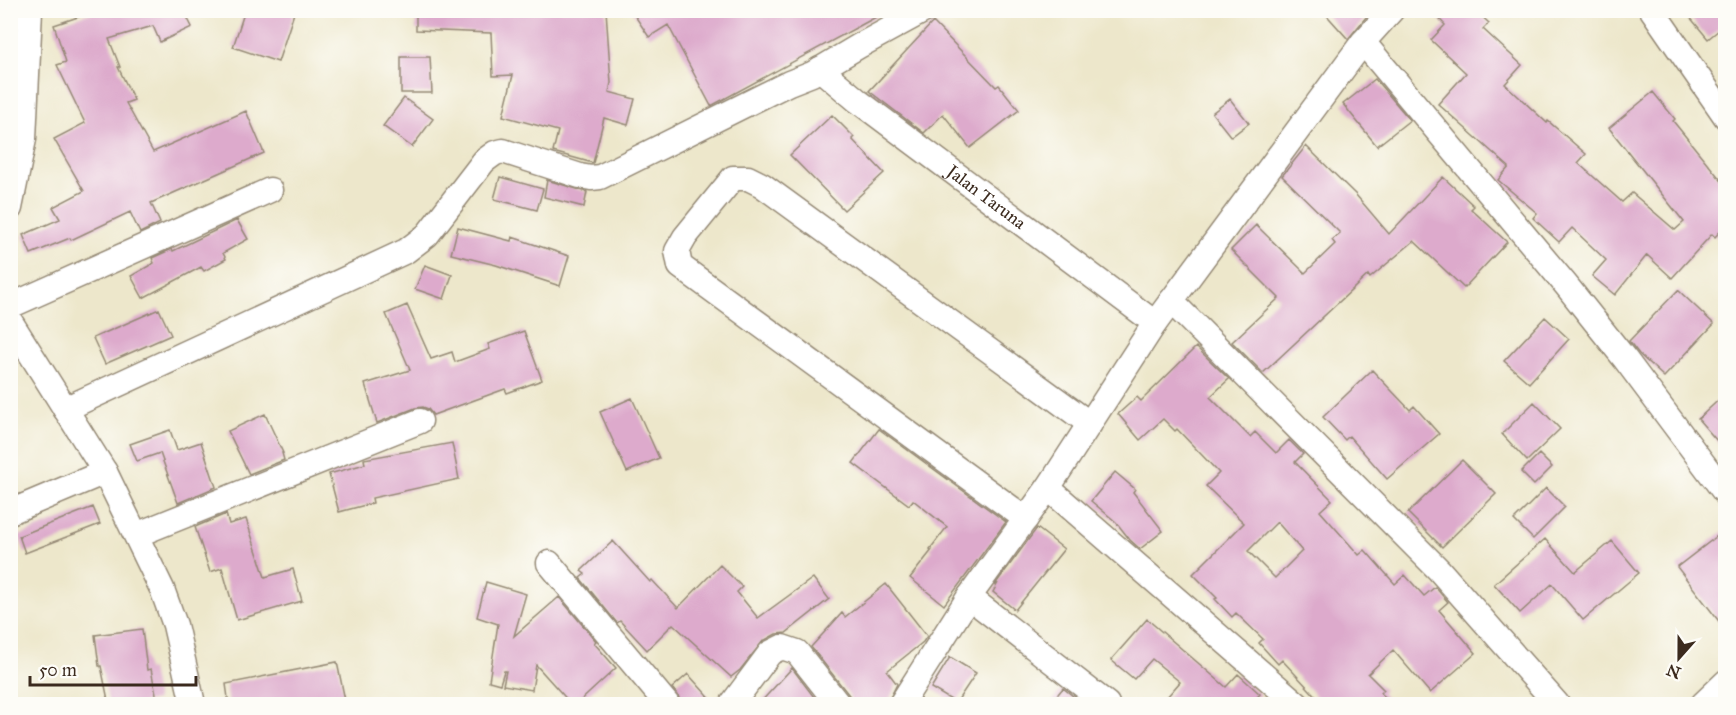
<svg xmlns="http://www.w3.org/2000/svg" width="1736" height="715" viewBox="0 0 1736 715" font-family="'IM FELL Great Primer',serif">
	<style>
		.building { fill: #dac; fill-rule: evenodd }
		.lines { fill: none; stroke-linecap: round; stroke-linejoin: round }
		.minor-casing { stroke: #948874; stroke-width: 27 }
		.minor { stroke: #fff; stroke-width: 24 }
		.labels { text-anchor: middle; stroke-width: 4.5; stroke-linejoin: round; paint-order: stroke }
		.street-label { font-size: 18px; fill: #3b2a1e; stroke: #fdfcf7 }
	</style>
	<rect width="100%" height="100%" fill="#fdfcf7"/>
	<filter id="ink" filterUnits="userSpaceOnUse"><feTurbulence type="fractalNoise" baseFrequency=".0167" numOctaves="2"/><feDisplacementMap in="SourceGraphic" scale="12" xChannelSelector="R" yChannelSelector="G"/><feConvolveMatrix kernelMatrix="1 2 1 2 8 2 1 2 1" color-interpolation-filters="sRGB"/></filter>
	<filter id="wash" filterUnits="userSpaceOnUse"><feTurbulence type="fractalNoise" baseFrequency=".008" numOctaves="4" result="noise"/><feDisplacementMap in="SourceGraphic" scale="24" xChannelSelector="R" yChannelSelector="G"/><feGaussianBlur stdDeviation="1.35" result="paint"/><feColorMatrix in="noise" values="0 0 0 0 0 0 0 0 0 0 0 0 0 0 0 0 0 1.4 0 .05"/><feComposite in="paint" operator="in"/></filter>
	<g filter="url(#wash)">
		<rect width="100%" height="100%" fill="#ede7cb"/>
		<g id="blocks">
			<!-- building -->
			<path class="building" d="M99 10H187L186 15 192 27 160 42 153 26 109 39 120 67H118L134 100 126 103 153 152 246 111 264 153 151 203 160 223 140 233 130 212 71 240 70 238 31 254 23 235 60 219 53 207 84 191 54 139 85 123 57 65 66 62 54 25Z
				M245 10H295L278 62 233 47Z
				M416 10H606L611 83 609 92 635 99 628 125 604 118 593 163 553 152 558 131 503 116 513 75 493 76 491 33 416 30Z
				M631 10H889L711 106 668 25 649 37Z
				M1322 10H1372L1348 39Z
				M1431 10H1475L1489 23 1483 29 1522 65 1505 84 1547 123 1548 121 1586 154 1578 163 1622 202 1632 193 1675 230 1684 222 1609 128 1653 92 1675 119 1673 121 1725 185V226L1715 237 1712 234 1672 278 1647 255 1615 295 1592 276 1606 260 1572 228 1559 242 1533 218 1537 213 1498 180 1509 167 1438 104 1466 73 1431 40 1445 25Z
				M1684 10H1725V25L1708 39Z
				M933 22 996 87 999 85 1019 110 970 148 943 114 924 133 869 91Z
				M401 57H430L432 93H401Z
				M1375 79 1410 120 1377 146 1343 104Z
				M404 98 433 119 412 147 383 126Z
				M1230 99 1249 123 1231 137 1212 113Z
				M832 115 854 137 852 139 884 173 844 210 790 155Z
				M1306 146 1356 195 1389 234 1443 177 1474 206 1471 209 1507 242 1464 288 1414 241 1370 278 1368 275 1263 373 1232 342 1279 298 1231 250 1256 225 1305 273 1335 244 1332 240 1340 233 1282 176Z
				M500 177 543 189 537 210 494 199Z
				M547 180 587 192 584 207 544 197Z
				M237 220 248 239 223 253 226 259 204 271 201 267 143 298 131 276 154 263 152 258 172 249 173 251Z
				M458 227 511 241 512 237 569 256 560 286 496 265 451 254Z
				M425 265 452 275 444 299 415 289Z
				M1678 290 1714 324 1664 377 1639 354 1629 341Z
				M407 305 431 359 452 352 455 362 490 349 488 344 524 331 542 380 507 393 505 389 433 415 428 409 423 407 415 408 377 423 365 384 410 370 386 314Z
				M159 309 171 335 105 364 93 338Z
				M1545 317 1569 339 1529 383 1504 361Z
				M1196 347 1229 379 1210 397 1250 437 1255 432 1276 453 1289 440 1303 454 1295 462 1332 500 1320 511 1359 555 1365 550 1395 584 1405 575 1424 596 1435 587 1448 602 1439 610 1476 653 1430 693 1393 650 1368 674 1384 690 1381 693 1393 705H1324L1282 660 1278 664 1259 643 1263 639 1236 613 1232 617 1215 599 1217 598 1193 574 1244 523 1206 486 1219 473 1177 429 1175 431 1163 419 1140 440 1118 414 1137 397 1141 401ZM1277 522 1302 551 1275 578 1248 551Z
				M1372 370 1410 410 1414 406 1439 434 1387 479 1349 436 1345 440 1323 417Z
				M1725 394V450L1698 419Z
				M632 398 659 458 627 472 600 412Z
				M1534 402 1560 429 1527 461 1502 434Z
				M265 414 283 453H282L284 460 249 474 228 431Z
				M879 429 1006 522 944 605 910 578 932 550 930 549 947 527 913 500 909 505 853 463Z
				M170 430 177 450 201 442 216 487 178 503 160 453 137 461 130 444Z
				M452 443 459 479 372 498 373 503 339 512 329 474 365 464 364 459Z
				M1539 454 1552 467 1534 485 1521 472Z
				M1462 460 1496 494 1442 547 1408 513Z
				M1115 472 1135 489 1133 492 1163 531 1140 549 1130 540 1116 522 1091 501Z
				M1546 488 1565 507 1533 539 1514 520Z
				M93 507 100 524 25 553 19 536Z
				M226 514 229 524 246 519 265 577 293 569 302 601 237 620 222 568 210 572 195 527Z
				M1037 528 1064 549 1015 610 993 592 998 583 994 586Z
				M1725 530V629L1677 567Z
				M1545 539 1575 572 1612 541 1639 573 1583 620 1552 584 1520 613 1494 584Z
				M613 541 650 582 652 580 678 608 720 565 742 587 737 592 758 618 813 578 829 599 786 633 776 634 763 641 740 670 731 677 673 624 647 650 620 621 617 623 580 578 585 574 581 571Z
				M486 582 526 594 514 636 559 597 596 641 594 643 616 668 576 705H572L536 665 532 690 503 685 506 671H504L500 684 489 681 498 624 477 617Z
				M886 584 927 636 923 642 887 671 897 684 887 704 852 705 849 695 811 647 842 613 845 617Z
				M1147 619 1226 687 1238 674 1260 694 1250 705H1160L1180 682 1152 659 1134 679 1111 660Z
				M142 629 147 670 151 669 157 700 132 705H109L101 666H99L95 635Z
				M950 657 976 673 956 703 931 688Z
				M337 662 346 705H229L226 684Z
				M792 668 820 705H758Z
				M688 674 716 705H681L678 695 672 688Z
				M1063 688 1084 705H1049Z"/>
		</g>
	</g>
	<g filter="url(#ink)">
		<use href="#blocks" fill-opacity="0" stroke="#948874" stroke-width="1.5"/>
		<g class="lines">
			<defs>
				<g id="minor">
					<path d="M1652 10 1726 117"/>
					<path d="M1363 42 1566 285 1625 359 1726 494"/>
					<path id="s1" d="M820 69 858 101 1155 323"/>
					<path d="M10 208 24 139 30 10"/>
					<path d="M1171 301 1439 570 1557 704"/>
					<path d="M10 306 270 190"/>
					<path d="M10 321 105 472 162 589 175 625 193 704"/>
					<path d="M65 409 406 251 427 235 484 161 495 153 503 151 580 176 591 178 600 177 789 83 812 74 859 46 925 10"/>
					<path d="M1048 488 1297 704"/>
					<path d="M10 512 105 472"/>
					<path d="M1026 519 680 266 677 251 685 237 733 178H748L762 185 1090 424"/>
					<path d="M136 535 420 421"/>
					<path d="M549 563 667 704"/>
					<path d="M969 597 1107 704"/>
					<path d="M732 704 770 653 782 647 797 652 838 704"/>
					<path d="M901 704 969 597 1048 488 1155 323 1363 42 1392 10"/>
					<path d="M1703 704 1726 682"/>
				</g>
			</defs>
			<!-- minor casing -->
			<use href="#minor" class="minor-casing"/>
			<!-- minor -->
			<use href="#minor" class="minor"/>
		</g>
	</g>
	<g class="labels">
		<!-- street labels -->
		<g class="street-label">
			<text dy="6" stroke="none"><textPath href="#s1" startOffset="210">Jalan Taruna</textPath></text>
		</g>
	</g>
	<!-- margin -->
	<rect width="1736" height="715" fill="none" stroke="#fdfcf7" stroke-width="36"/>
	<!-- north arrow -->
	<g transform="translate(1679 658) rotate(201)" stroke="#fdfcf7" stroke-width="4.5" paint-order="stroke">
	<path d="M0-4.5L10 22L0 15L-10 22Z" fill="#3b2a1e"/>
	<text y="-9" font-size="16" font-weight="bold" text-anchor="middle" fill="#3b2a1e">N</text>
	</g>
	<!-- scale -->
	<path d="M30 676v9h166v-9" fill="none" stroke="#3b2a1e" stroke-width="3"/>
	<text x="39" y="676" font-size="18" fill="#3b2a1e" stroke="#fdfcf7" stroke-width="4.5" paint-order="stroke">50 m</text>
</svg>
